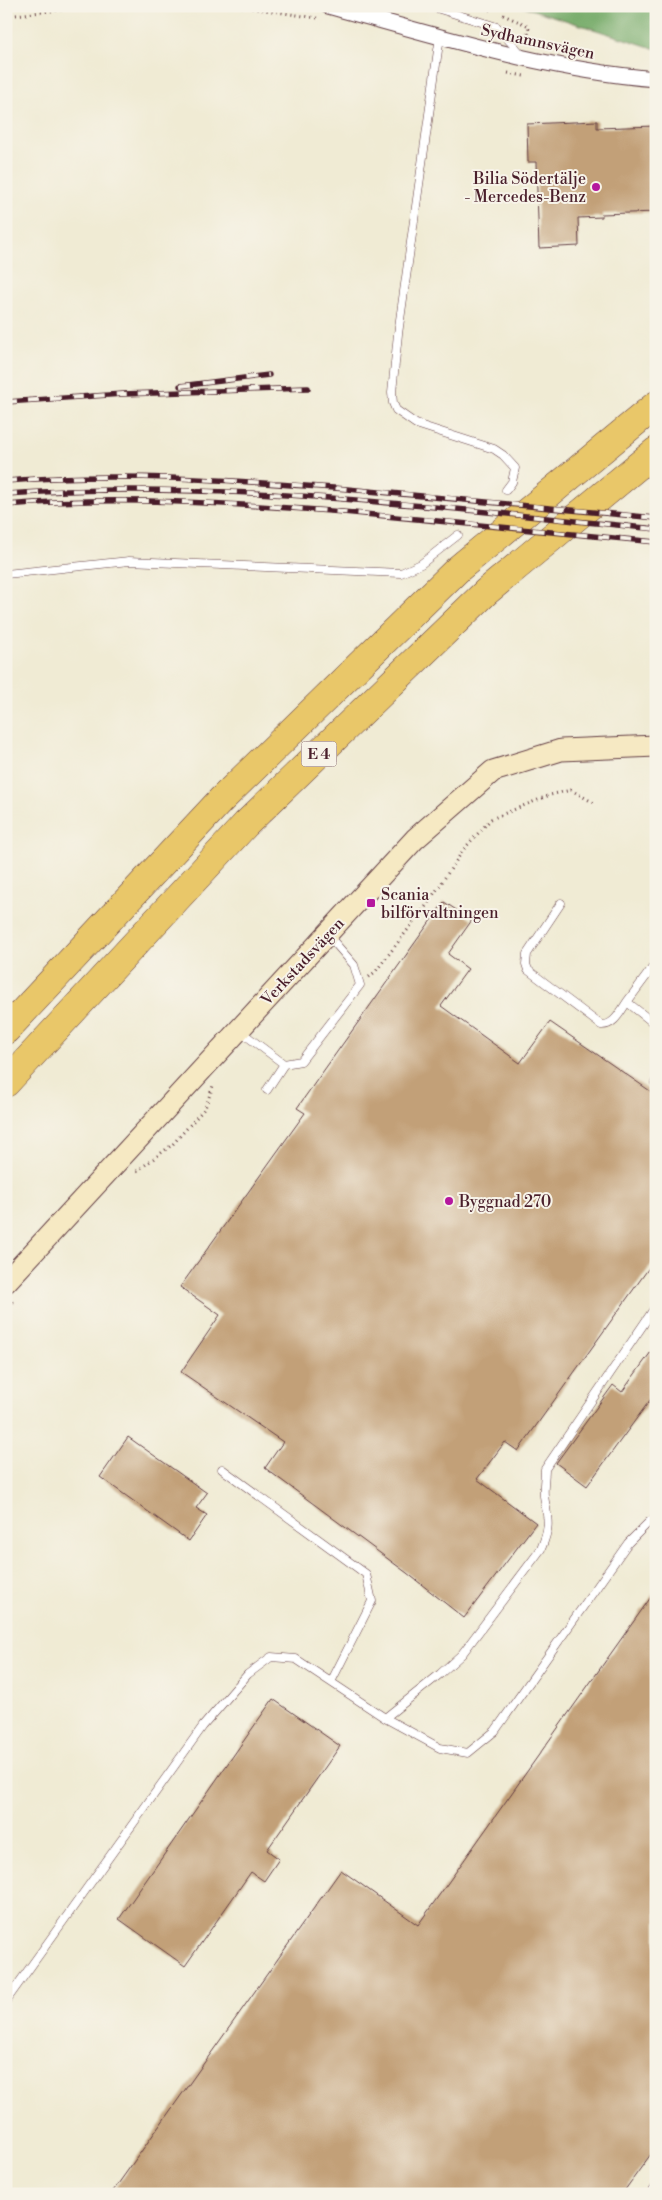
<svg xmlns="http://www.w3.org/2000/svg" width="662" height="2200" viewBox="0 0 662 2200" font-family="'Libre Bodoni',serif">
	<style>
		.forest { fill: #77ac6a; stroke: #60664a }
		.building { fill: #c2a078 }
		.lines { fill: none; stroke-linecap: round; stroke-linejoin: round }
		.service-casing { stroke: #633e44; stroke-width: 9 }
		.minor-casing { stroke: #633e44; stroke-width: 17 }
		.secondary-casing { stroke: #633e44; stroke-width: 23 }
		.motorway-casing { stroke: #633e44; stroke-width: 29 }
		.path { stroke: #633e44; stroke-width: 3; stroke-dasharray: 1 4; stroke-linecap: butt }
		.service { stroke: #fff; stroke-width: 8 }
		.minor { stroke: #fff; stroke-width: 15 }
		.secondary { stroke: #f6e9c3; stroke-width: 21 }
		.motorway { stroke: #e9c769; stroke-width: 28 }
		.rail-casing { stroke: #4a1f2b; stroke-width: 5.5 }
		.rail { stroke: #f7f3e8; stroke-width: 4; stroke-dasharray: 11; stroke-linecap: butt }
		.poi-dot { fill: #b5179e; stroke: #f7f3e8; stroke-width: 2 }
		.labels { text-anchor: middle; stroke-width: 4; stroke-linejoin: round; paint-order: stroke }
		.shield { fill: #f7f3e8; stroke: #7e5f64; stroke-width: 1 }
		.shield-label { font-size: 15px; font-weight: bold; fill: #4a1f2b }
		.street-label { font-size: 16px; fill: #4a1f2b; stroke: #f7f3e8 }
		.poi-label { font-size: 16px; fill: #4a1f2b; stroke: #f7f3e8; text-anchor: start }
	</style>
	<rect width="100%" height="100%" fill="#f7f3e8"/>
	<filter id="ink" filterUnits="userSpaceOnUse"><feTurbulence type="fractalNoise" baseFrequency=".02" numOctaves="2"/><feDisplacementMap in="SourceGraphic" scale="10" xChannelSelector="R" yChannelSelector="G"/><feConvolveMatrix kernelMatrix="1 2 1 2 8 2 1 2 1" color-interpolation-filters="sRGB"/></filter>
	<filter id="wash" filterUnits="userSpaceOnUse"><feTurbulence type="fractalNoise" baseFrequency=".0096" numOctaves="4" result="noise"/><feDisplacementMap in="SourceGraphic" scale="20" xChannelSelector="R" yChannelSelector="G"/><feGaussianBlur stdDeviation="1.12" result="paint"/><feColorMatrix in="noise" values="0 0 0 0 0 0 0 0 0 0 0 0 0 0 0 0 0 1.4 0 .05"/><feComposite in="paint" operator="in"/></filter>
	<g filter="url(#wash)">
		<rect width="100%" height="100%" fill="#f0ebd4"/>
		<!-- forest -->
		<path class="forest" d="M521 6H656V49Z"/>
		<g id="blocks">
			<!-- building -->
			<path class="building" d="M597 121V128L656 126V212L602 214V217L578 218 579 246 539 248 536 162H528L527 124Z
				M444 902 472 920 448 954 468 969 441 1006 520 1063 550 1022 656 1095V1258L518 1451 505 1442 477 1479 536 1523 464 1618 407 1573 265 1468 283 1442 181 1372 220 1315 180 1287 305 1113 297 1108Z
				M656 1345V1392L587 1486 556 1463 613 1385 622 1392Z
				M128 1437 207 1493 196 1508 207 1515 189 1541 100 1477Z
				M656 1590V2147L622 2194H111L341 1870 418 1925Z
				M273 1699 340 1746 267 1850 279 1859 264 1881 251 1872 185 1966 119 1919Z"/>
		</g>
	</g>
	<g filter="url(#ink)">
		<use href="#blocks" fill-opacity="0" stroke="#633e44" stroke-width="1"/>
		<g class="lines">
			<defs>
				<path id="service" d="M430 6 497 27 522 55
					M440 36 398 334 392 392 393 403 396 410 416 424 494 449 503 455 515 468 512 482 506 490
					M6 574 129 561 401 573 421 564 458 535
					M561 903 527 954 526 964 528 970 601 1025C614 1026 620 1012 627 1002
					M656 963 627 1002 656 1025
					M240 1031 284 1064 301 1061 360 985 354 965 328 935
					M655 1083 656 1081
					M267 1090 284 1064
					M222 1469 366 1574 372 1601 331 1682
					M385 1718 440 1674 462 1654 541 1549C551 1525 548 1521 544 1496 543 1487 545 1478 545 1469L656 1306
					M6 2001 203 1726 248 1674 271 1657 296 1659 385 1718 440 1748 468 1753 495 1731 628 1543 649 1522 656 1518
					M651 2194 656 2187"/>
				<path id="minor" d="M328 6C435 35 544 70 656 79"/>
				<path id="secondary" d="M6 1282 415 839 493 771 561 750 656 746"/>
				<path id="motorway" d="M6 1030 221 800 458 569 656 405
					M6 1083 246 824 486 592 656 451"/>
			</defs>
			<!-- service casing -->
			<use href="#service" class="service-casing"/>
			<!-- minor casing -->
			<use href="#minor" class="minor-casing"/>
			<!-- secondary casing -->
			<use href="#secondary" class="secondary-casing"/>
			<!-- motorway casing -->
			<use href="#motorway" class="motorway-casing"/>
			<!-- path -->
			<path class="path" d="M237 6 317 18
				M480 6 490 10
				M503 15 529 26 527 43
				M6 16 96 6
				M508 73 524 76
				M369 977 376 971 426 906 464 849 491 819 550 795 571 790 596 804
				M137 1171 172 1145 205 1108 213 1086
				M6 1310 16 1299"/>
			<!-- service -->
			<use href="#service" class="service"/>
			<!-- minor -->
			<use href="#minor" class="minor"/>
			<!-- secondary -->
			<use href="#secondary" class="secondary"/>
			<!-- motorway -->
			<use href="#motorway" class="motorway"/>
			<defs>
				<path id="rail" d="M180 386 269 375
					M6 402 123 394 308 388
					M6 481C120 472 233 480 347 489 450 498 553 508 656 518
					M6 494C223 479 440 508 656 529
					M6 505C120 496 230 503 343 512 447 521 551 532 656 542"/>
			</defs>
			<!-- rail casing -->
			<use href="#rail" class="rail-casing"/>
			<!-- rail -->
			<use href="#rail" class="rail"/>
		</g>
	</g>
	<!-- markers -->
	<g class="poi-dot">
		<circle cx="596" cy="187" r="5"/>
		<rect x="366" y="898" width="10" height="10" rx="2.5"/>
		<circle cx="449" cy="1201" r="5"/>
	</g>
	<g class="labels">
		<!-- shield labels -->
		<rect class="shield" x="301.5" y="741.5" width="35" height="25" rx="4"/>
		<g class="shield-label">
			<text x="319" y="759">E 4</text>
		</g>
		<!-- street labels -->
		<g class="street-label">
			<text transform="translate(538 41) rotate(12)" y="6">Sydhamnsvägen</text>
			<text transform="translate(302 961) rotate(-47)" y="6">Verkstadsvägen</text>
		</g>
		<!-- poi labels -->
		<g class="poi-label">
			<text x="586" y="184" text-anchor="end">Bilia Södertälje<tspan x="586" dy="18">- Mercedes-Benz</tspan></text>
			<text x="381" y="900">Scania<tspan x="381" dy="18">bilförvaltningen</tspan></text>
			<text x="459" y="1207">Byggnad 270</text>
		</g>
	</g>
	<!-- margin -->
	<rect width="662" height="2200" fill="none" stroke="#f7f3e8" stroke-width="25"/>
</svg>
